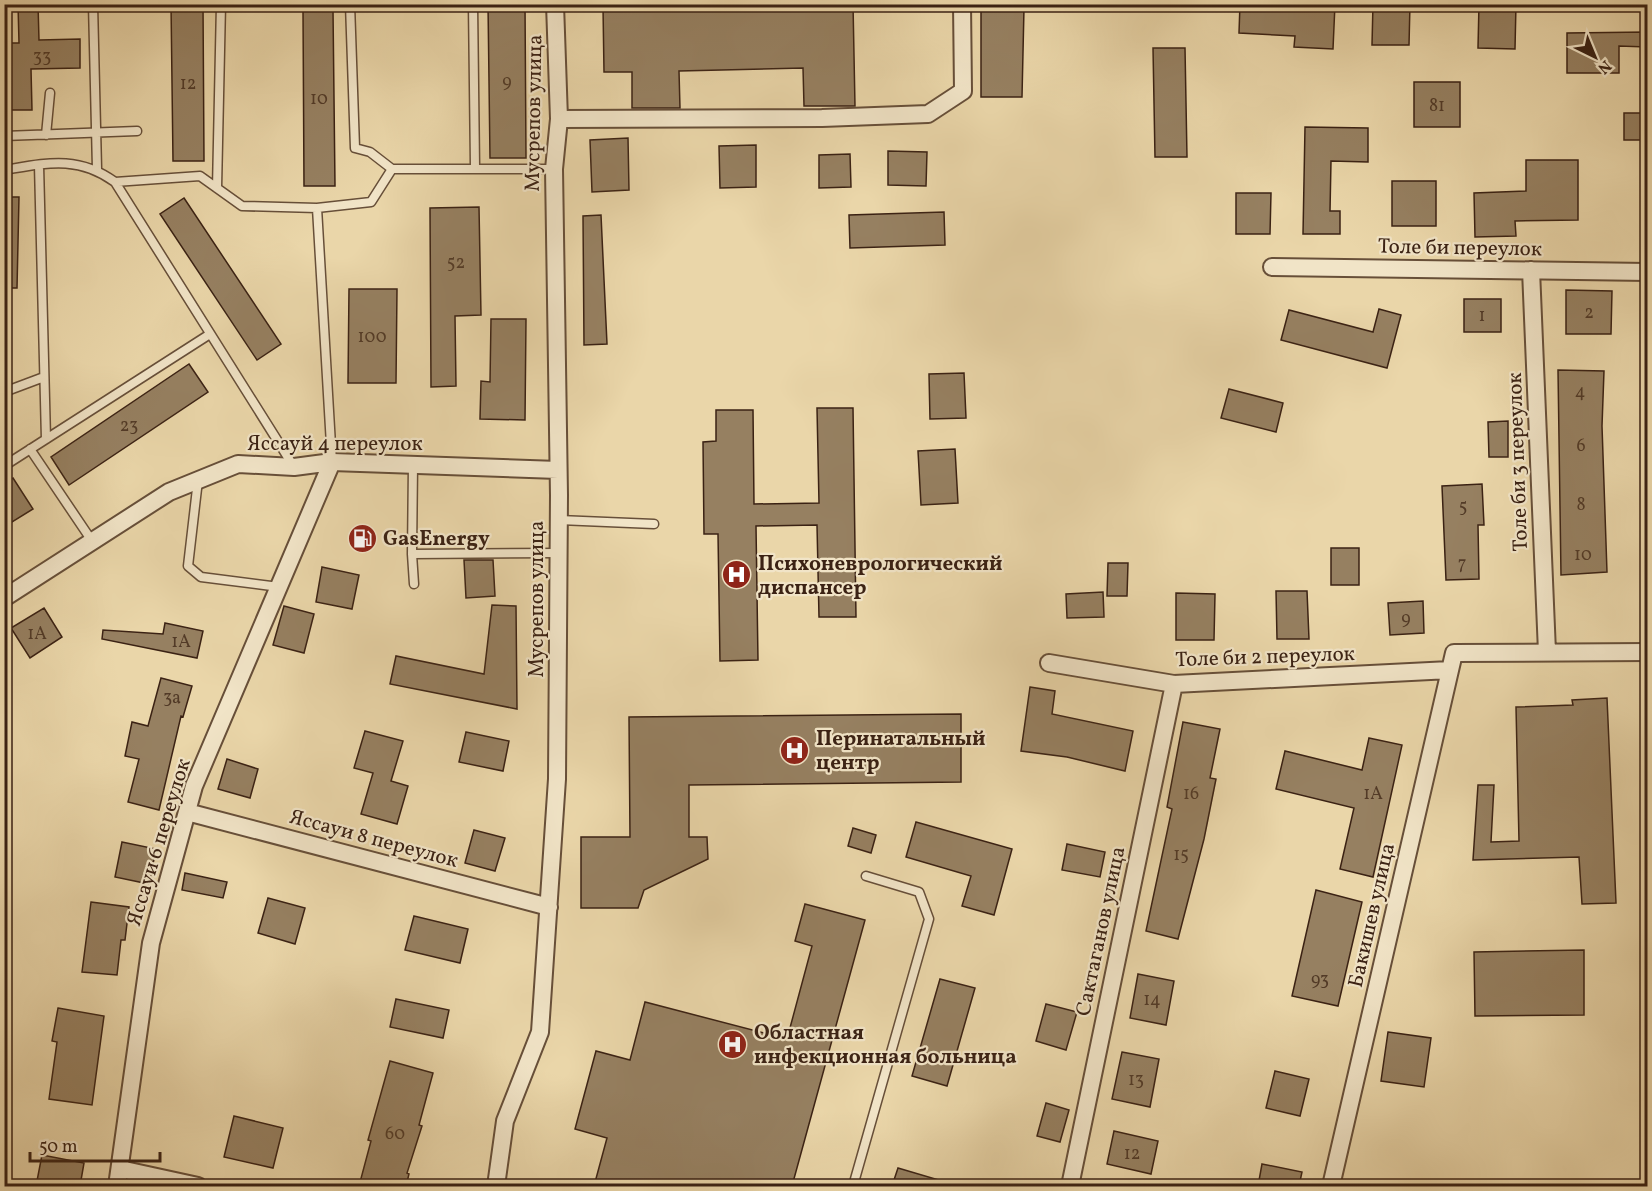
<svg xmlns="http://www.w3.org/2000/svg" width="1652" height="1191" viewBox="0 0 1652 1191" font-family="Vollkorn,serif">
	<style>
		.building { fill: #968061; stroke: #3b2214; stroke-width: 1.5 }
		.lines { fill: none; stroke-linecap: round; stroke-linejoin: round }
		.lane-casing { stroke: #674f39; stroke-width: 11 }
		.street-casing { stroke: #674f39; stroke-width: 20 }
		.lane { stroke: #f1e4c7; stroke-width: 8 }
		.street { stroke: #f1e4c7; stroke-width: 16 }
		.labels { text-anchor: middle; stroke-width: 4.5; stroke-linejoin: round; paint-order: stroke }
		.number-label { font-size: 18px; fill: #523a27 }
		.street-label { font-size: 21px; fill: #3b2214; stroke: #f1e4c7 }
		.poi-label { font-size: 21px; font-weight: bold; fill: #3b2214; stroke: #f1e4c7; text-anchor: start }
	</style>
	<rect width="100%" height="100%" fill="#ead6a9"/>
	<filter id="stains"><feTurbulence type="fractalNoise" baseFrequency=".00333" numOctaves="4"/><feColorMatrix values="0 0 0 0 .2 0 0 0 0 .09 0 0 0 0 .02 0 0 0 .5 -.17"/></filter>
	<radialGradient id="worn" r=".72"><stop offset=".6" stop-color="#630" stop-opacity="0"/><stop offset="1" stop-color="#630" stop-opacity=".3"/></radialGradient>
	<!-- building -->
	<path class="building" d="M18 4H38L39 40 80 39V68L31 69 32 110H4V43H19Z
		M171 4H203L204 161H173Z
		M488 4H525L526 158H490Z
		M737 4H853L855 106H804L803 68 679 71 680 108H632V72H604L603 7Z
		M1240 4H1335L1333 49 1294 47 1295 36 1239 33Z
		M1373 4H1410L1409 45H1372Z
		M1479 4H1516L1515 49 1478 48Z
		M981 8H1024L1022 97H981Z
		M303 10H333L335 186H304Z
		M1647 32V47L1619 46V73H1567V33Z
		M1153 48H1185L1187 157H1155Z
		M1414 82H1460V127H1414Z
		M1624 113H1647V140H1624Z
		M1305 127 1368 128V162L1331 161 1330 211H1340V234H1303Z
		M628 138 629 190 592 192 590 140Z
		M756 145V187L720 188 719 146Z
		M888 151 927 152 926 186 888 185Z
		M850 154 851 187 819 188V155Z
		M1526 160H1578V220L1515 221 1516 236 1475 237 1474 193 1526 191Z
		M1392 181H1436V226H1392Z
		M1236 193H1271L1270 234H1236Z
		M4 197H19L17 288H4Z
		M184 198 281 344 257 360 160 214Z
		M479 207 481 315 455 316 456 386 431 387 430 208Z
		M944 212 945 245 850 248 849 215Z
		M601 215 607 344 584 345 583 216Z
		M349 289H397L396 383H348Z
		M1566 290 1612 291 1611 334H1566Z
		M1464 299H1501V332H1464Z
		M1379 309 1401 315 1387 368 1281 340 1289 310 1373 332Z
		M491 319H526L525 420 480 419 481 381 490 382Z
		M189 364 208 392 69 485 51 457Z
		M1558 370 1604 371 1602 426 1607 572 1561 575Z
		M964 373 966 418 930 419 929 374Z
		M1229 389 1283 403 1276 432 1221 418Z
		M817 408H853L856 617H819L817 525 756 526 758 660 720 661 718 534H704L703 442 716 441V410H753L754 504 819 503Z
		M1508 421V457H1489L1488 422Z
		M955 449 958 503 921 505 918 451Z
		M13 478 33 509 4 527V484Z
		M1482 484 1484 525H1478L1479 579 1446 580 1442 486Z
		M1331 548H1359V585H1331Z
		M464 560H493L495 596 466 598Z
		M1108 563H1128L1127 596H1107Z
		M322 567 359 575 352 609 316 602Z
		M1276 591H1307L1309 639H1277Z
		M1103 592 1104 617 1067 618 1066 594Z
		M1176 593 1215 594 1214 640H1176Z
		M1423 601 1424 633 1390 635 1388 603Z
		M492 605 516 606 517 709 390 684 396 656 484 674Z
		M284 606 314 614 304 653 273 645Z
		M44 608 62 637 30 658 11 628Z
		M165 623 203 631 197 658 102 639 103 630 163 634Z
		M161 678 192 686 183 717 181 716 159 810 128 802 139 759 125 756 132 722 148 726Z
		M1030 687 1055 691 1052 714 1133 731 1125 771 1067 757 1021 751Z
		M1607 698 1616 903 1582 904 1579 857 1473 860 1478 785H1494L1491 842 1519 841 1516 707 1573 705 1572 700Z
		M961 714V782L689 785V837H707L708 859 644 890 638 908H581V837H630L629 717Z
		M1183 722 1220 729 1210 778 1216 779 1204 839 1178 939 1146 931 1172 809 1167 807Z
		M365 731 403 741 391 781 408 786 397 824 361 814 373 773 354 768Z
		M466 732 509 741 503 771 459 762Z
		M1369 738 1402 745 1373 877 1340 869 1354 808 1276 789 1285 751 1362 770Z
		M227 759 258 769 250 798 218 789Z
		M916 822 1012 849 994 915 962 906 971 876 906 857Z
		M853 828 876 835 871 853 848 846Z
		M474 830 505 838 495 871 465 863Z
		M122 842 156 849 149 884 115 877Z
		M1067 844 1105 852 1100 877 1062 870Z
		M185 873 227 882 223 898 182 890Z
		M1316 890 1362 902 1338 1006 1292 996Z
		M268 898 305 908 295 944 258 933Z
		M91 902 129 907 125 940H121L117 975 82 972Z
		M805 904 865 920 792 1186H594L607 1138 575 1129 596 1051 630 1060 645 1002 787 1039 812 946 795 941Z
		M414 916 468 929 460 963 405 950Z
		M1584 950V1015L1475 1016 1474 952Z
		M1138 974 1174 981 1166 1025 1130 1018Z
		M940 979 975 988 947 1086 912 1076Z
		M396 999 449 1010 443 1038 390 1027Z
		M1046 1004 1077 1012 1066 1050 1036 1041Z
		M58 1008 104 1016 92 1105 49 1099 57 1042 52 1041Z
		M1388 1032 1431 1038 1424 1087 1381 1081Z
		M1122 1052 1159 1059 1150 1107 1112 1099Z
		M390 1061 433 1073 419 1125 422 1126 407 1173 409 1174 406 1186H359L371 1141 368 1140Z
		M1275 1071 1309 1079 1300 1116 1266 1108Z
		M1046 1103 1069 1110 1060 1142 1037 1136Z
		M234 1116 283 1128 273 1168 224 1157Z
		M1114 1131 1158 1141 1151 1174 1107 1164Z
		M42 1155 84 1163 80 1186H36Z
		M1262 1164 1302 1172 1299 1186H1258Z
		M898 1168 949 1183V1186H892Z"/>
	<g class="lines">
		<defs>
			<path id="lane" d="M93 4 97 169
				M350 4 355 148 370 152 392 169
				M473 4 475 167
				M46 135 50 93
				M4 136 137 131
				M39 165 46 439
				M4 170C47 163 78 155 115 182L294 467
				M115 182 200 176 242 206 317 208 371 202 392 169H554
				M217 188 221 4
				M317 208 332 462
				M4 392 44 377
				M30 449 92 541
				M4 466 210 334
				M198 480 188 566 201 577 279 587
				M559 520 654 524
				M412 554 413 465
				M414 584 412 554 559 553
				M853 1186 929 919 919 892 866 876"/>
			<path id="street" d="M559 119 822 118 928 114 963 91 962 4
				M1272 267 1648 272
				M1531 270 1547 652
				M4 598 169 492 238 464 294 467 332 462 558 470
				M1049 663 1174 684 1450 670
				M187 812 549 907
				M120 1169 198 1186
				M117 1186 151 943 194 786 332 462
				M496 1186 505 1121 540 1032 557 779 559 495 554 169 559 119 555 4
				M1070 1186 1174 684
				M1331 1186 1454 653 1648 652"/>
		</defs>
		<!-- lane casing -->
		<use href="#lane" class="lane-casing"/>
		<!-- street casing -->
		<use href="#street" class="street-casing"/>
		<!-- lane -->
		<use href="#lane" class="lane"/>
		<!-- street -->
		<use href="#street" class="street"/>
	</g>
	<!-- icons -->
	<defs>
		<symbol id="fuel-disc" viewBox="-11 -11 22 22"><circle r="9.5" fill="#8f2418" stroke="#f1e4c7"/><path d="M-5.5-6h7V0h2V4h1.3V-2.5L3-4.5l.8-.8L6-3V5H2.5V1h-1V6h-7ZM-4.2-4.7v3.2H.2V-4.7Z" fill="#fff"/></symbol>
		<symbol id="hospital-disc" viewBox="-11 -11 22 22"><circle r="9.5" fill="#8f2418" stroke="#f1e4c7"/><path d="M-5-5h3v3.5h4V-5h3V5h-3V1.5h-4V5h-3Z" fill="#fff"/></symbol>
	</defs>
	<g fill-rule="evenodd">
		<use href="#fuel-disc" x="346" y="522" width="33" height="33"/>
		<use href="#hospital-disc" x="720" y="558" width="33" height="33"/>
		<use href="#hospital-disc" x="778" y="734" width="33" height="33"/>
		<use href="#hospital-disc" x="716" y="1028" width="33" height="33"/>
	</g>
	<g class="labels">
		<!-- number labels -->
		<g class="number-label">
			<text x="42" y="62">33</text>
			<text x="507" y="87">9</text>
			<text x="188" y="89">12</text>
			<text x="319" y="104">10</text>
			<text x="1437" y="111">81</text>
			<text x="456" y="268">52</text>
			<text x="1589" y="318">2</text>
			<text x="1482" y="321">1</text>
			<text x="372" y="342">100</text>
			<text x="1580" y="397">4</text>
			<text x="129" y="431">23</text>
			<text x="1581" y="451">6</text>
			<text x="1581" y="510">8</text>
			<text x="1463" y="512">5</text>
			<text x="1583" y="560">10</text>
			<text x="1462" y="569">7</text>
			<text x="1406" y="624">9</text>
			<text x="37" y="639">1А</text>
			<text x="181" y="647">1А</text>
			<text x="172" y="703">3а</text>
			<text x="1191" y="799">16</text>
			<text x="1373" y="799">1А</text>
			<text x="1181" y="860">15</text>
			<text x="1320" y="985">93</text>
			<text x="1152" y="1005">14</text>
			<text x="1136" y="1085">13</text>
			<text x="395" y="1139">60</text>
			<text x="1132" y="1159">12</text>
		</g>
		<!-- street labels -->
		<g class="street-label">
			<text transform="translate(533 113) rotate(-89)" y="7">Мусрепов улица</text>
			<text transform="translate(1460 247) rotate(1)" y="7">Толе би переулок</text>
			<text x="335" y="450">Яссауй 4 переулок</text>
			<text transform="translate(1517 462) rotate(-92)" y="7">Толе би 3 переулок</text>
			<text transform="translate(536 599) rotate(-90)" y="7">Мусрепов улица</text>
			<text transform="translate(1265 656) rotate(-2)" y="7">Толе би 2 переулок</text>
			<text transform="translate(374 838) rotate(15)" y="7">Яссауи 8 переулок</text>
			<text transform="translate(158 842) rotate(-73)" y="7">Яссауи 6 переулок</text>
			<text transform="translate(1371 915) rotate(-77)" y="7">Бакишев улица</text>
			<text transform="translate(1100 931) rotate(-78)" y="7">Сактаганов улица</text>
		</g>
		<!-- poi labels -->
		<g class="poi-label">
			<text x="383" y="545">GasEnergy</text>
			<text x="758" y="570">Психоневрологический<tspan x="758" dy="24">диспансер</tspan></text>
			<text x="816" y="745">Перинатальный<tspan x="816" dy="24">центр</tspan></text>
			<text x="754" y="1039">Областная<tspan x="754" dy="24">инфекционная больница</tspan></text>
		</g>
	</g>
	<!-- margin -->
	<rect width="1652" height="1191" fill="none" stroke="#ead6a9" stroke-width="24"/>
	<rect x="6" y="6" width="1640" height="1179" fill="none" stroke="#3b2214" stroke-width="3"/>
	<rect x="12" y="12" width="1628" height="1167" fill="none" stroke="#3b2214" stroke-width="1.5"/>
	<!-- north arrow -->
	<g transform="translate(1595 57) rotate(137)" stroke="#f1e4c7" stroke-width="4.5" paint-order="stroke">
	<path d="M0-4.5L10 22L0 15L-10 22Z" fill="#3b2214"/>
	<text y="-9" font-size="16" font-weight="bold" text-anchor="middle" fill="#3b2214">N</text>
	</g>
	<!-- scale -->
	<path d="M30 1152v9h130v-9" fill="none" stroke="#3b2214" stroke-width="3"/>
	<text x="39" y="1152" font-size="18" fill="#3b2214" stroke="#f1e4c7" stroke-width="4.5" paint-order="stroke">50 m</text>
	<rect width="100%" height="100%" filter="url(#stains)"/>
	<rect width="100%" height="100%" fill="url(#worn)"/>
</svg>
